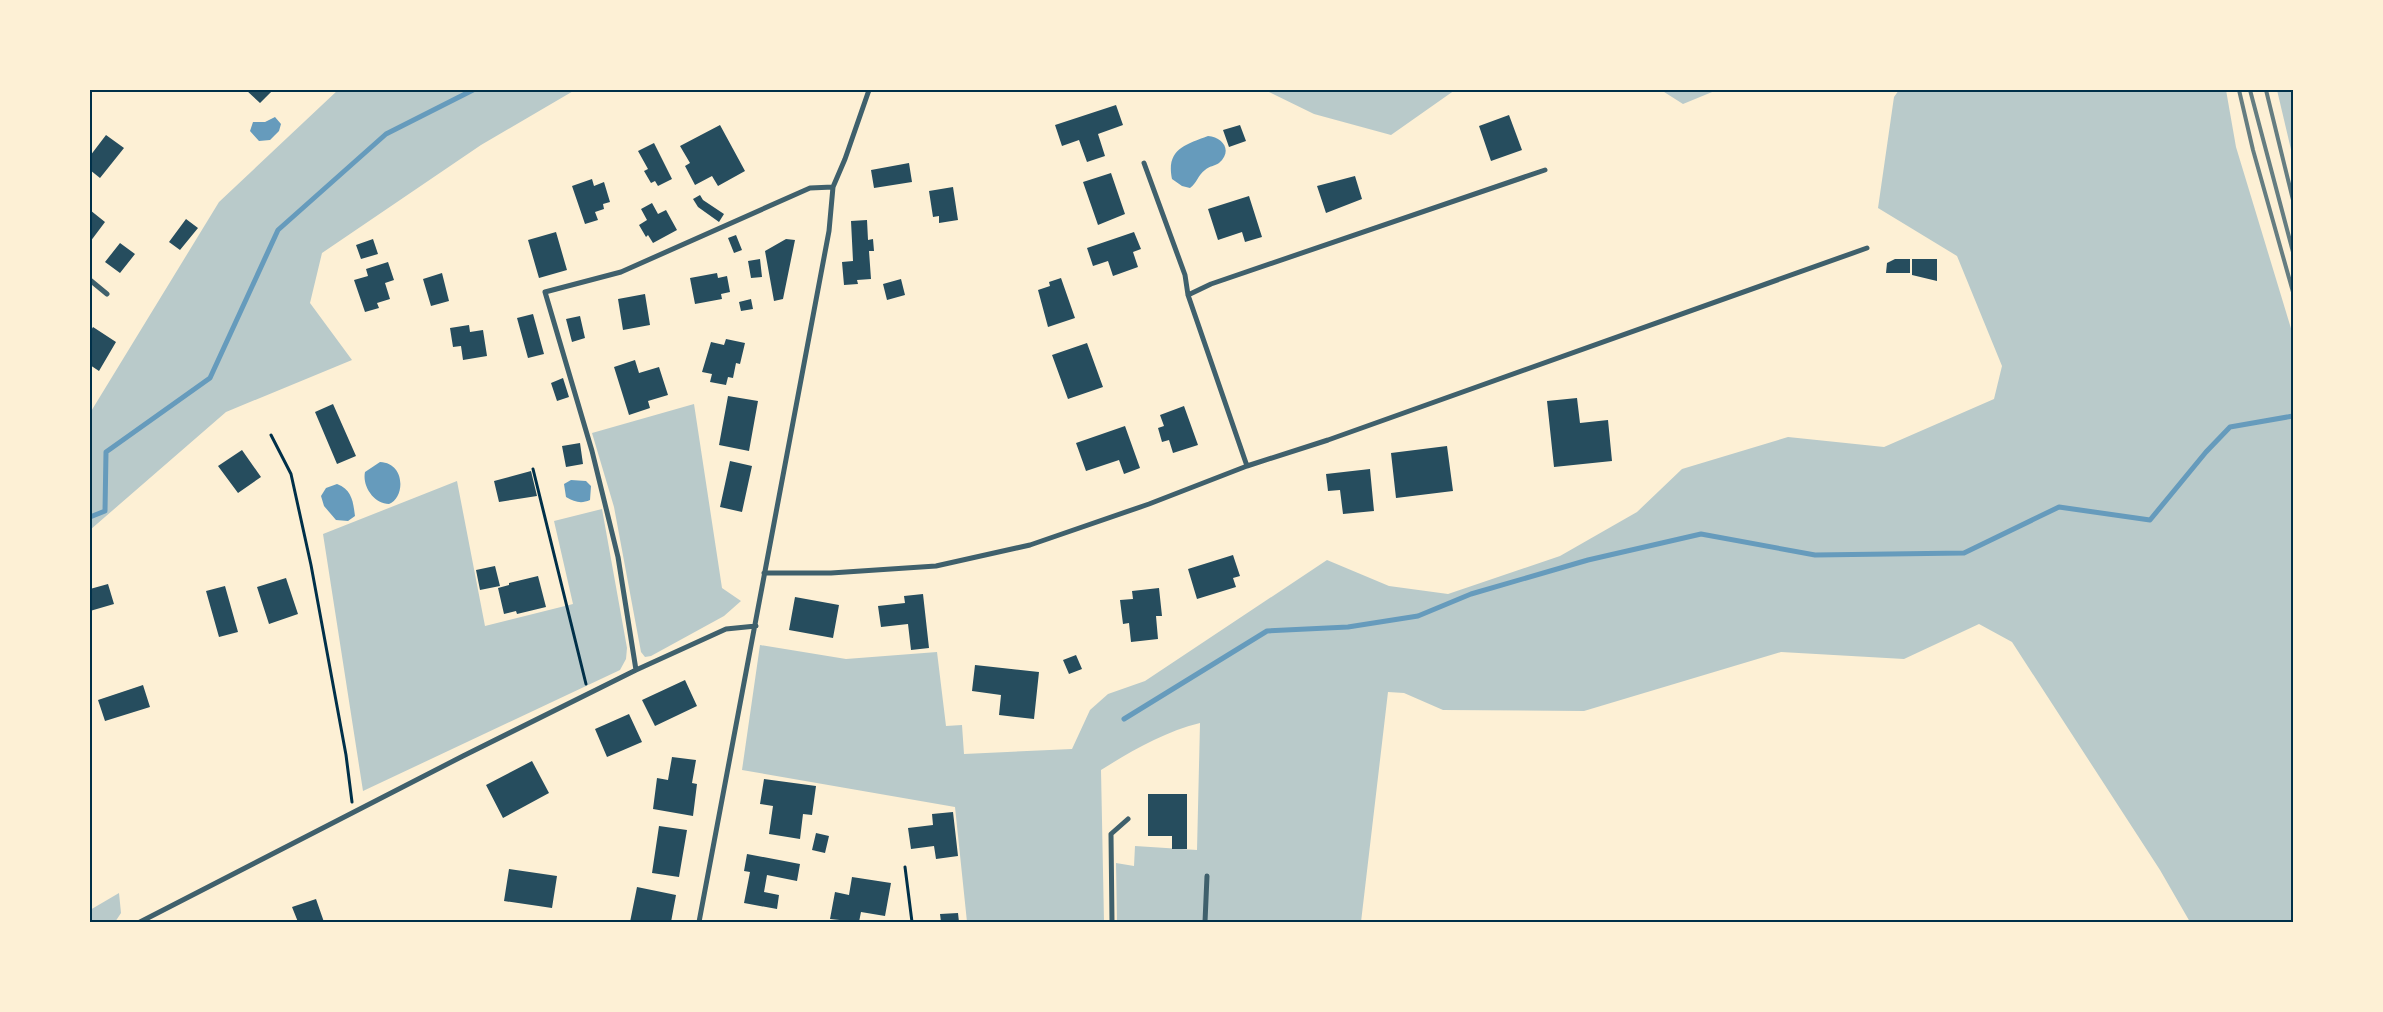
<svg xmlns="http://www.w3.org/2000/svg" width="2383" height="1012" viewBox="0 0 2383 1012" font-family="'Alegreya Sans',sans-serif">
	<style>
		.green { fill: #b9caca }
		.water { fill: #669bbc }
		.lines { fill: none; stroke-linecap: round; stroke-linejoin: round }
		.stream { stroke: #669bbc; stroke-width: 5 }
		.building { fill: #264d5e }
		.path { stroke: #003049; stroke-width: 3 }
		.minor { stroke: #3f606c; stroke-width: 5 }
		.rail { stroke: #657d81; stroke-width: 4 }
		.neatline { fill: none; stroke: #003049; stroke-width: 2 }
	</style>
	<rect width="100%" height="100%" fill="#fdf0d5"/>
	<!-- green -->
	<path class="green" d="M338 90H575L481 145 322 253 310 303 352 360 226 412 90 530V413L219 202Z
		M1265 90H1455L1391 135 1314 114Z
		M1661 90H1717L1683 104Z
		M1899 90H2226L2236 147 2293 335V922H2190L2160 870 2012 642 1979 624 1904 659 1781 652 1584 711 1443 710 1404 693 1388 692 1361 922H1117L1116 863 1134 866 1135 846 1197 850 1200 723C1164 732 1133 750 1101 770L1104 922H967L955 807 742 770 760 645 846 659 937 652 946 726 962 725 964 754 1072 749 1090 710 1108 694 1145 681 1327 560 1389 586 1448 594 1560 556 1637 512 1682 469 1788 437 1884 447 1994 399 2002 366 1957 256 1878 208 1894 97Z
		M2277 90H2293V158Z
		M694 404 722 588 741 601 724 616 651 656 645 657 641 652 614 507 592 433Z
		M457 481 485 626 573 604 554 521 602 509 627 648 626 659 620 670 363 791 323 534Z
		M119 893 121 913 115 922H90V910Z"/>
	<!-- water -->
	<path class="water" d="M275 117 281 124 279 131 270 140 259 141 250 131 253 122H265Z
		M1208 136C1223 137 1233 151 1219 163 1215 166 1209 166 1205 170 1198 175 1197 183 1190 188L1182 186 1172 179C1166 150 1184 145 1208 136Z
		M380 462C406 463 405 498 389 504 374 504 362 486 365 472Z
		M571 480 586 481 591 486 590 500C581 504 575 502 566 497L564 484Z
		M337 484C352 490 353 501 355 516L348 521 336 520 324 506 321 496 326 488Z"/>
	<g class="lines">
		<!-- stream -->
		<path class="stream" d="M90 517 105 511 106 452 210 378 278 230 386 134 473 90
			M1124 719 1267 631 1348 627 1418 616 1471 594 1588 560 1701 534 1815 555 1964 553 2059 507 2150 520 2206 452 2230 427 2293 416"/>
	</g>
	<!-- building -->
	<path class="building" d="M246 90H273L260 103Z
		M1116 105 1123 125 1098 134 1105 156 1087 162 1079 140 1062 146 1055 125Z
		M1509 115 1522 150 1491 161 1479 126Z
		M720 125 745 171 718 186 712 176 695 185 685 166 690 163 680 146Z
		M1240 125 1246 141 1229 147 1223 130Z
		M106 135 124 148 100 178 90 170V156Z
		M654 143 672 179 658 186 655 181 651 183 644 171 648 169 638 151Z
		M909 163 912 182 874 188 871 170Z
		M1111 173 1125 214 1098 225 1083 182Z
		M1355 176 1362 199 1326 213 1317 186Z
		M592 179 594 186 604 182 610 202 603 204 604 209 595 212 598 220 585 224 572 186Z
		M953 187 958 220 939 223V216L933 217 929 191Z
		M700 195 703 200 724 214 719 222 698 207 693 199Z
		M1249 196 1262 237 1245 242 1242 232 1218 240 1208 209Z
		M652 203 658 214 666 210 677 230 653 243 648 235 646 237 639 225 647 220 641 209Z
		M90 210 105 222 90 242Z
		M186 219 198 228 180 250 169 242Z
		M867 220 868 240 873 239 874 251H869L871 279 857 280 858 284 844 285 842 262 853 261 851 221Z
		M556 232 567 270 539 278 528 240Z
		M1134 232 1141 249 1133 252 1138 267 1113 276 1108 261 1093 266 1087 248Z
		M736 235 742 250 734 253 728 238Z
		M373 239 378 254 361 259 356 245Z
		M786 239 795 240 783 299 774 301 765 251Z
		M120 243 135 254 120 273 105 262Z
		M760 259 762 277 751 278 748 261Z
		M1895 259H1910V273H1886L1887 263Z
		M1912 259H1937V281L1912 275Z
		M388 262 394 280 385 283 390 299 377 303 379 308 365 312 354 280 368 276 366 269Z
		M442 273 449 301 431 306 423 279Z
		M717 273 718 278 727 276 730 292 721 294 722 299 695 304 690 278Z
		M1061 278 1075 318 1048 327 1038 290 1050 286 1049 282Z
		M901 279 905 295 887 300 883 284Z
		M645 294 650 325 623 330 618 299Z
		M751 299 753 309 741 311 739 302Z
		M533 314 544 354 528 358 517 318Z
		M580 316 585 338 572 342 566 319Z
		M469 325 470 332 483 330 487 356 463 360 461 346 453 347 450 328Z
		M93 327 116 342 99 371 90 365V332Z
		M726 339 745 343 740 364 736 363 733 378 728 377 726 385 710 382 712 374 702 372 711 342 724 345Z
		M1087 343 1103 387 1068 399 1052 355Z
		M635 360 639 373 659 367 668 395 648 401 650 408 629 415 614 367Z
		M563 378 569 397 557 401 551 383Z
		M728 396 758 401 749 451 719 445Z
		M1577 398 1580 423 1608 420 1612 461 1554 467 1547 401Z
		M333 404 356 456 337 464 315 412Z
		M1184 406 1198 445 1173 453 1169 440 1162 442 1158 428 1164 426 1160 415Z
		M1125 426 1140 468 1124 474 1119 460 1086 471 1076 443Z
		M580 443 583 464 566 467 562 446Z
		M1447 446 1453 491 1396 498 1391 453Z
		M242 450 261 477 238 493 218 466Z
		M730 461 752 466 742 512 720 507Z
		M1370 469 1374 511 1343 514 1340 490 1328 491 1326 474Z
		M531 471 537 496 499 502 494 481Z
		M1233 555 1240 576 1233 578 1236 587 1197 599 1188 569Z
		M495 566 500 586 480 590 476 570Z
		M538 576 546 607 517 614 516 611 504 614 498 588 509 585V583Z
		M286 578 298 614 269 624 257 587Z
		M108 584 114 604 90 611V589Z
		M225 586 238 632 219 637 206 591Z
		M1159 588 1162 616H1156L1158 639 1131 642 1129 623 1123 624 1120 600 1133 599 1132 591Z
		M923 594 929 648 911 650 908 624 881 627 878 606 905 603 904 596Z
		M795 597 839 605 833 638 789 630Z
		M1076 655 1082 669 1069 674 1063 660Z
		M975 665 1039 672 1034 719 999 715 1001 695 972 691Z
		M685 680 697 706 655 726 642 700Z
		M143 685 150 707 105 721 98 700Z
		M629 714 642 742 607 757 595 729Z
		M672 757 696 760 692 783 697 784 693 816 653 809 657 778 668 780Z
		M532 761 549 793 503 818 486 785Z
		M764 779 816 786 812 815 803 814 800 839 769 834 773 806 760 804Z
		M1148 794H1187V849H1172V836H1148Z
		M953 812 958 856 936 859 934 846 911 849 908 828 933 825 932 814Z
		M659 826 687 830 679 877 652 873Z
		M816 833 829 836 825 853 812 850Z
		M747 854 800 864 797 881 767 875 764 892 779 895 777 909 744 903 750 872 744 871Z
		M509 869 557 876 552 908 504 901Z
		M852 877 891 883 885 916 861 912 859 922 830 919 835 892 849 895Z
		M637 887 676 895 671 922H630Z
		M316 899 324 922H298L292 907Z
		M958 913 959 922H941L940 914Z"/>
	<g class="lines">
		<!-- path -->
		<path class="path" d="M271 435 291 474 311 565 346 755 352 802
			M533 469 586 684
			M905 867 912 922"/>
		<!-- minor -->
		<path class="minor" d="M1144 163 1185 275 1188 295 1247 466
			M90 280 107 294
			M1188 295 1211 284 1545 170
			M764 573H831L936 566 1030 545 1149 504 1247 466 1328 440 1867 248
			M636 670 618 557 592 451 545 292 621 272 810 188 833 187
			M140 922 463 756 636 670 726 629 756 626
			M699 922 829 231 833 187 845 159 869 90
			M1112 922 1111 834 1128 819
			M1205 922 1207 876"/>
		<!-- rail -->
		<path class="rail" d="M2239 90 2253 150 2293 292
			M2250 90 2293 252
			M2266 90 2293 200"/>
	</g>
	<!-- border -->
	<rect width="2383" height="1012" fill="none" stroke="#fdf0d5" stroke-width="182"/>
	<rect x="91" y="91" width="2201" height="830" class="neatline"/>
</svg>
